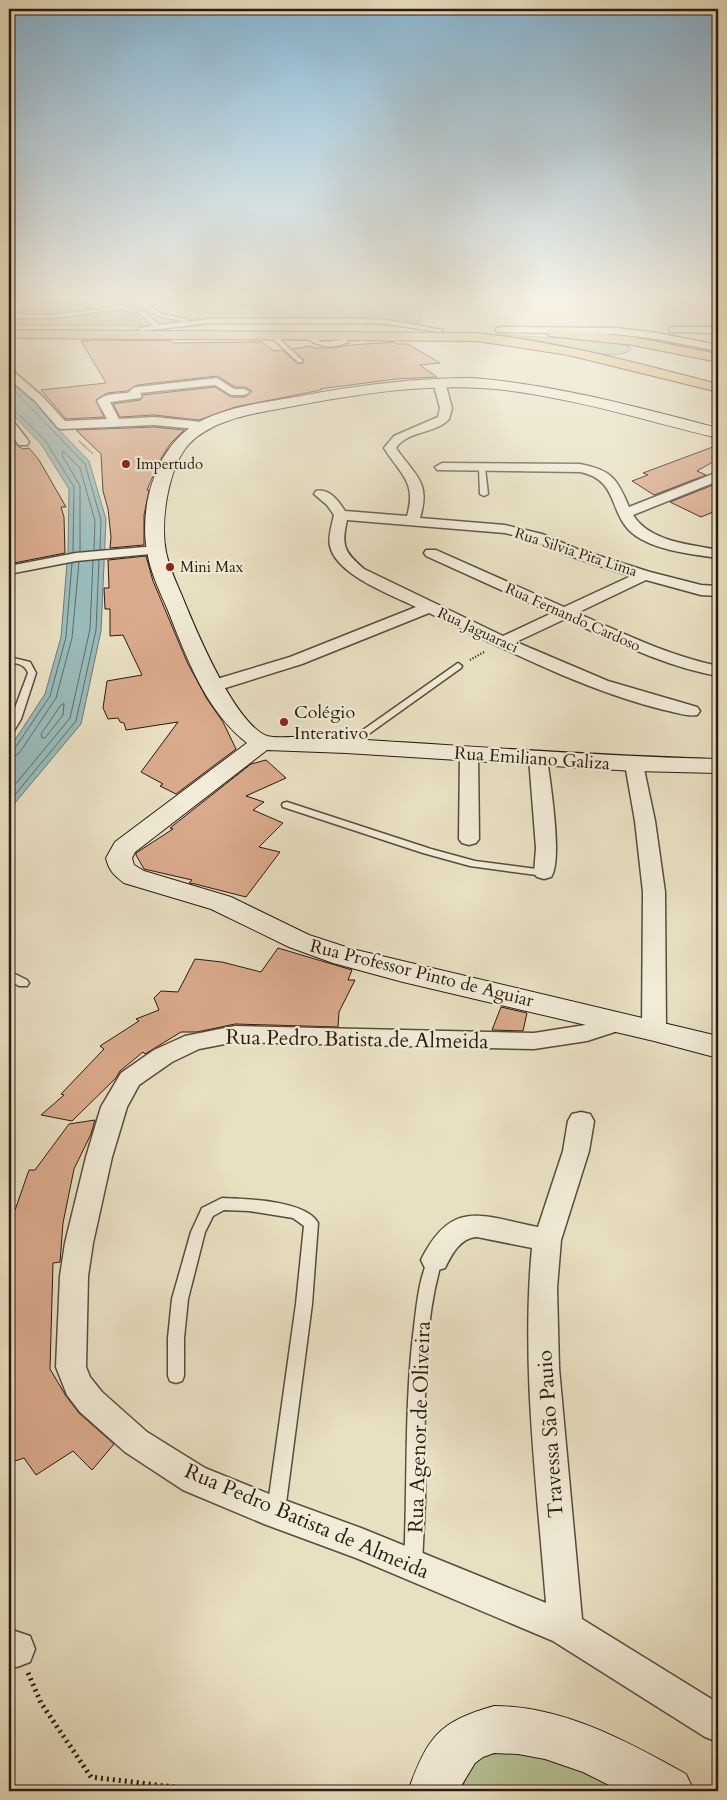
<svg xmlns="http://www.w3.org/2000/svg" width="727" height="1800" viewBox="0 0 727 1800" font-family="Cardo,serif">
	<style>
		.green { fill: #b6c294; stroke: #6f6e52 }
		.water { fill: #9bb; stroke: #6c7b77 }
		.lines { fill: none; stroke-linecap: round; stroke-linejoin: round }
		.shore { stroke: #606b66; stroke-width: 1 }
		.building { fill: #daaa8c; stroke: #281b10 }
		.lane-casing { stroke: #584c3c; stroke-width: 3 }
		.street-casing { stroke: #584c3c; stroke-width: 3 }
		.secondary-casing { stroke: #281b10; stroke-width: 2 }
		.primary-casing { stroke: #281b10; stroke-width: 2 }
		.path-far2 { stroke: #281b10; stroke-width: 2; stroke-dasharray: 0.5 1; stroke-linecap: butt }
		.path-far1 { stroke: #281b10; stroke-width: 2.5; stroke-dasharray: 1 2; stroke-linecap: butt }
		.path { stroke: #281b10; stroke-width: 5; stroke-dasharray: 2 4; stroke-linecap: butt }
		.lane { fill: #f1ebd7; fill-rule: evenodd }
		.street { fill: #f1ebd7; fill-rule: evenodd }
		.secondary { fill: #f1ebd7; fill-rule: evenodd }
		.primary { fill: #e4c081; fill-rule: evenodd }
		.poi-dot { fill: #8f2418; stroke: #f1ebd7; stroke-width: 2 }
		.labels { text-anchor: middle; stroke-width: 4.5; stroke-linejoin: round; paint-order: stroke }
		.far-poi-label { font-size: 15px; fill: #281b10; stroke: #f1ebd7; text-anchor: start }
		.far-street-label { font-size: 15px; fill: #281b10; stroke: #f1ebd7 }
		.poi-label { font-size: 18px; fill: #281b10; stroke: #f1ebd7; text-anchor: start }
		.street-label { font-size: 18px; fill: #281b10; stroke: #f1ebd7 }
		.near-street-label { font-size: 21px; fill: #281b10; stroke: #f1ebd7 }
	</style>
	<rect width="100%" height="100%" fill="#e9e0c2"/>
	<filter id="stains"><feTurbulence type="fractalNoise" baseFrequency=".004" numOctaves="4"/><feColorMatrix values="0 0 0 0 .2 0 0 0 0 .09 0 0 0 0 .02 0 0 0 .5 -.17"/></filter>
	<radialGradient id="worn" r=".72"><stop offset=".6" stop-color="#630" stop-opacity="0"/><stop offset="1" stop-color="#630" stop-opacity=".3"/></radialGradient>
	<!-- green -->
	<path class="green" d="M9 299H294L422 306 421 323 378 320 362 317 205 320 171 324 129 326 9 325Z
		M9 330 470 333 607 341 624 344 631 349 628 352 618 355 603 354 525 338 497 336 9 332Z
		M541 1741 626 1791H461L477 1749Z"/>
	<!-- water -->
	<path class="water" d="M9 378 89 461 106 519 101 631 81 724 9 810V749L45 694 61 637 68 551 69 489 41 444 9 411Z"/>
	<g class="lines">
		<!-- shore -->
		<path class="shore" d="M9 385 85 464 101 520 100 550
			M9 408 14 410 45 440 74 487 73 552
			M80 551V486L62 455 63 451 80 468 95 521 94 550
			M64 704 63 715 45 738H42L41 734 61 705Z
			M9 751 15 748 50 696 66 637 72 563
			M9 757 15 756 20 752 56 698 72 638 79 562
			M9 792 70 718 90 629 93 561
			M9 802 76 721 96 630 99 560"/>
	</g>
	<!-- building -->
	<path class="building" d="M96 340 171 341 172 343 262 342 274 351 282 350 298 364 303 363 304 360 292 349 311 346 314 348H332L351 345 394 342 396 344H408L440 363 420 365 437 377 396 379 320 389 321 390 235 407 199 420 154 415 120 417 113 404 140 400 143 395 215 387 231 397H245L252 391 245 387H235L217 376 137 385 127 391 107 393 96 400 104 417 66 419 41 390 106 383 81 341Z
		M154 427 184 430 170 444 160 460 147 490H149L144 515V545L110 548 111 537 108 509 103 491 101 454 76 430Z
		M9 435 18 446 23 449 29 448 39 460 66 507H61L64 517 65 553 9 564Z
		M718 445V459L697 471 706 475 654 495 632 481 648 475 643 473Z
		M718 483V510L701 517 670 502Z
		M146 556 153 581 188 664 207 699 223 722 236 749 176 794 160 786 163 784 141 772 178 722 126 730 124 723 120 722 118 718 108 719 103 708 107 681 142 675 123 635 110 636V609H105L104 588H109L108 560Z
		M266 760 286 778 246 796 264 802 253 810 283 823 259 847 280 852 246 897 195 884 189 883 192 880 144 869 136 855V853L173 829 170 828 251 764Z
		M278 948 352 970 348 980H355L339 1012 338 1027 235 1024 197 1032H181L145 1054 143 1052 120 1071 116 1078 72 1121 41 1115 64 1095 61 1094 104 1049 100 1046 139 1021 136 1019 159 1010 154 998 161 991 178 992 195 959 222 962 261 972Z
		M501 1007 527 1013 523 1031 492 1030Z
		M95 1120 91 1134 74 1169 63 1223 60 1262 53 1263 50 1369 66 1396 79 1413 114 1444 92 1470 73 1451 36 1475 24 1458 9 1463V1402L12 1400 9 1386V1210H15L29 1170H35L69 1124Z"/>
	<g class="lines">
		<defs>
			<path id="lane" d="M129 299H135L163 314 188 320 185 322 159 316Z
				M122 306 144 312 159 325 210 319H359L387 320 443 330 440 332 387 324 359 323H210L141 331 139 328 153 326 140 314 122 309 53 318H9V314L53 315Z
				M308 333 321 342 346 340 349 342C335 349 315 348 305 335Z
				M270 334H274L302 360V362H298L270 336Z
				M482 466 485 468 488 494 484 496 480 494 479 468Z
				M9 657 30 662 36 673 21 719 12 734 9 735V724L28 673C25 664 17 663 9 663Z
				M458 663 462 666 461 668 349 748H343L341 746 343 744Z
				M287 802 431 849 475 861 544 870 549 873 544 876 470 866 423 853 283 807 282 805 283 803Z
				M9 971 27 980 29 983 27 986H19L9 980Z
				M222 1198C245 1199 306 1200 318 1223L312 1304 285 1511 282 1517 276 1519 270 1517 267 1511 296 1304 304 1226 293 1218 249 1211 224 1210 213 1216 205 1232 188 1299 184 1338V1376L182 1381 176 1383 170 1381 168 1376V1338L172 1299 191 1232 202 1208Z
				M435 1254 440 1256 442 1260C419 1339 426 1422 425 1503 424 1523 423 1544 422 1564L419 1570 413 1573 407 1570 404 1564C408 1485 404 1405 414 1327 417 1303 419 1277 430 1256Z"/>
			<path id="street" d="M501 327 615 328 657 333 718 345V351L657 339 615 334 497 332 496 330 497 328Z
				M674 327H718V333L670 332 669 330 670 328Z
				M9 370 13 371 43 397 65 421 107 419 97 401C105 393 117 394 128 393L133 388 137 387 217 378 234 389H244L250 392 244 395H231L215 385 140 393 142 396 140 398 110 402 119 419 154 417 211 423 213 426 207 430 154 425 62 429 58 428 35 401 9 379Z
				M439 379 445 382 452 408 449 419C436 434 408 430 396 448 415 476 431 481 420 518L505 525 542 534 577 549 650 572 701 585 718 586V596L701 595 646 580 577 613C625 634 667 655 718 666V676C663 666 615 641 565 619L516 642 608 681 697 707 700 711 697 715C687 717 675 712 664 710 581 689 505 649 429 613L302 664 219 690 213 691 207 690 204 686 207 682 290 657 416 607C392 595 336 575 330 546 328 536 332 524 334 515L327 505 314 494 316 491C330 488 339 502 345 511L407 516C417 482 401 475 384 448L394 436 438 417 440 408 433 382ZM347 520 505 533 532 540 567 555 631 576 564 607 436 550H426L424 553 426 556 552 613 503 636 364 569C344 552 341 546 347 520Z
				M9 420 13 421 27 439 29 442 27 445H19L9 432Z
				M442 463 580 464C611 470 617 478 629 507L718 472V481L633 515C650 542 689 544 718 550V558C692 554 658 551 636 536 607 516 621 480 580 472L437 470 435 467Z
				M156 546 161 547 163 550 161 553 76 561 9 574V566L76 553Z
				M469 748 476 750 478 754 479 839 476 843 469 845 462 843 459 839 460 754 462 750Z
				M538 752 545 754 547 758C550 781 563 861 551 877L544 879 537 877 534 873 536 848 529 758 531 754Z
				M634 758 641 760 643 764 655 821 665 892 666 1030 662 1036 654 1038 646 1036 642 1030 643 892 635 821 625 764 627 760Z
				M619 1014 627 1016 631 1022 627 1028 587 1041 534 1049 235 1042 199 1049 172 1062 139 1085 127 1107 112 1157 93 1243 88 1276 86 1367 90 1377 102 1392 147 1432 205 1468 279 1498 361 1528 546 1603C537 1486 521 1366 532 1248L477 1237C460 1238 452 1254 445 1268L435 1271 425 1268 421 1260C452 1198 481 1216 538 1227L563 1151 568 1121 572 1114 581 1112 590 1114 594 1121 589 1151 561 1240 557 1288 559 1368 582 1619 718 1703V1742L705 1737 553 1641 356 1558 264 1524 183 1490 125 1452 80 1412 67 1395 56 1367 60 1276 65 1243 86 1157 101 1107 121 1073 154 1050 185 1036 235 1026 534 1033 585 1025Z
				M9 1629 30 1636 35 1649 30 1662 17 1667 9 1665Z"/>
			<path id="secondary" d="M473 378C557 385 637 407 718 428V438C647 421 578 399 505 390 434 382 363 393 294 406 259 413 215 417 189 444 168 467 160 522 166 552 169 567 176 582 182 596 195 628 234 723 267 736 274 738 286 737 293 737 318 738 342 739 366 740 484 747 601 756 718 759V773L634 771 346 753 267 750 135 852 132 858 134 865 144 871 231 897 309 935 352 949 718 1036V1058L654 1041 403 982 333 963 289 947 211 909 124 883C114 875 109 871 106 858L115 842 247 743C205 710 186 656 167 608 159 590 150 571 147 551 139 506 156 445 199 422 229 406 267 402 301 396 358 385 415 378 473 378Z
				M494 1706C563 1706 627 1741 686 1774L694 1791H621L583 1772 545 1759 518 1754 494 1753 483 1757 475 1763 458 1791H408C428 1737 438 1722 494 1706Z"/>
			<path id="primary" d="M554 329 633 337 718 354V362L633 345 549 336 547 333 549 330Z
				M9 330 477 333C559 342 638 363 718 384V392L568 355 477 341 9 338Z"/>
		</defs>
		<!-- lane casing -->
		<use href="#lane" class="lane-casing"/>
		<!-- street casing -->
		<use href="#street" class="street-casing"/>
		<!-- secondary casing -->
		<use href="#secondary" class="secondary-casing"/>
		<!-- primary casing -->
		<use href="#primary" class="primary-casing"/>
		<!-- path-far2 -->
		<path class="path-far2" d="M167 299 190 307
			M181 299 202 308
			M235 306 259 303 273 306
			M79 441 93 454"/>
		<!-- path-far1 -->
		<path class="path-far1" d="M470 660 484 652"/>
		<!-- path -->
		<path class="path" d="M28 1673 41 1703 91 1777 174 1787 178 1791"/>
		<!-- lane -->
		<use href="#lane" class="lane"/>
		<!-- street -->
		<use href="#street" class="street"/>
		<!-- secondary -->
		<use href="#secondary" class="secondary"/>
		<!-- primary -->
		<use href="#primary" class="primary"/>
	</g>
	<!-- sky -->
	<linearGradient id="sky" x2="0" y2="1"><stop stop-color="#88b7d6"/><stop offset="0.54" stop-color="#f5f1e4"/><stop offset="1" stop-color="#f5f1e4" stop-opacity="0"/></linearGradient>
	<rect width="727" height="551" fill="url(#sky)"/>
	<!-- markers -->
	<g class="poi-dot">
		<circle cx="126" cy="464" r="5"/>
		<circle cx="170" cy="567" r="5"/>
		<circle cx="284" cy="722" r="5"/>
	</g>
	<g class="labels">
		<!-- far-poi labels -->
		<g class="far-poi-label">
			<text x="136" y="469">Impertudo</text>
			<text x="180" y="572">Mini Max</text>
		</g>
		<!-- far-street labels -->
		<g class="far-street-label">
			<text transform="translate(576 552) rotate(18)" y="5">Rua Silvia Pita Lima</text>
			<text transform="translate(573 617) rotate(24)" y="5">Rua Fernando Cardoso</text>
			<text transform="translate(478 630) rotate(25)" y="5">Rua Jaguaraci</text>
		</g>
		<!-- poi labels -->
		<g class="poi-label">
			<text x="294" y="718">Colégio<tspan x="294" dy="21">Interativo</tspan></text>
		</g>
		<!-- street labels -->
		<g class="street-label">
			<text transform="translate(532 758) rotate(4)" y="6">Rua Emiliano Galiza</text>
			<text transform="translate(422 973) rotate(14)" y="6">Rua Professor Pinto de Aguiar</text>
		</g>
		<!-- near-street labels -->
		<g class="near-street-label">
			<text transform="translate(357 1039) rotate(1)" y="7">Rua Pedro Batista de Almeida</text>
			<text transform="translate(419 1427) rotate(-88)" y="7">Rua Agenor de Oliveira</text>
			<text transform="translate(550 1434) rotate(-94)" y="7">Travessa São Pauio</text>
			<text transform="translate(307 1521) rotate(23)" y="7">Rua Pedro Batista de Almeida</text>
		</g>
	</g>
	<!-- margin -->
	<rect width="727" height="1800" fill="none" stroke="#e9e0c2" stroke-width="30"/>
	<rect x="10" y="10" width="707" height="1780" fill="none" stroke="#281b10" stroke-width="2.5"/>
	<rect x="15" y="15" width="697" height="1770" fill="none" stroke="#281b10"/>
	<rect width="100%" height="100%" filter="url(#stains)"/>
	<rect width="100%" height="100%" fill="url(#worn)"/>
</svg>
